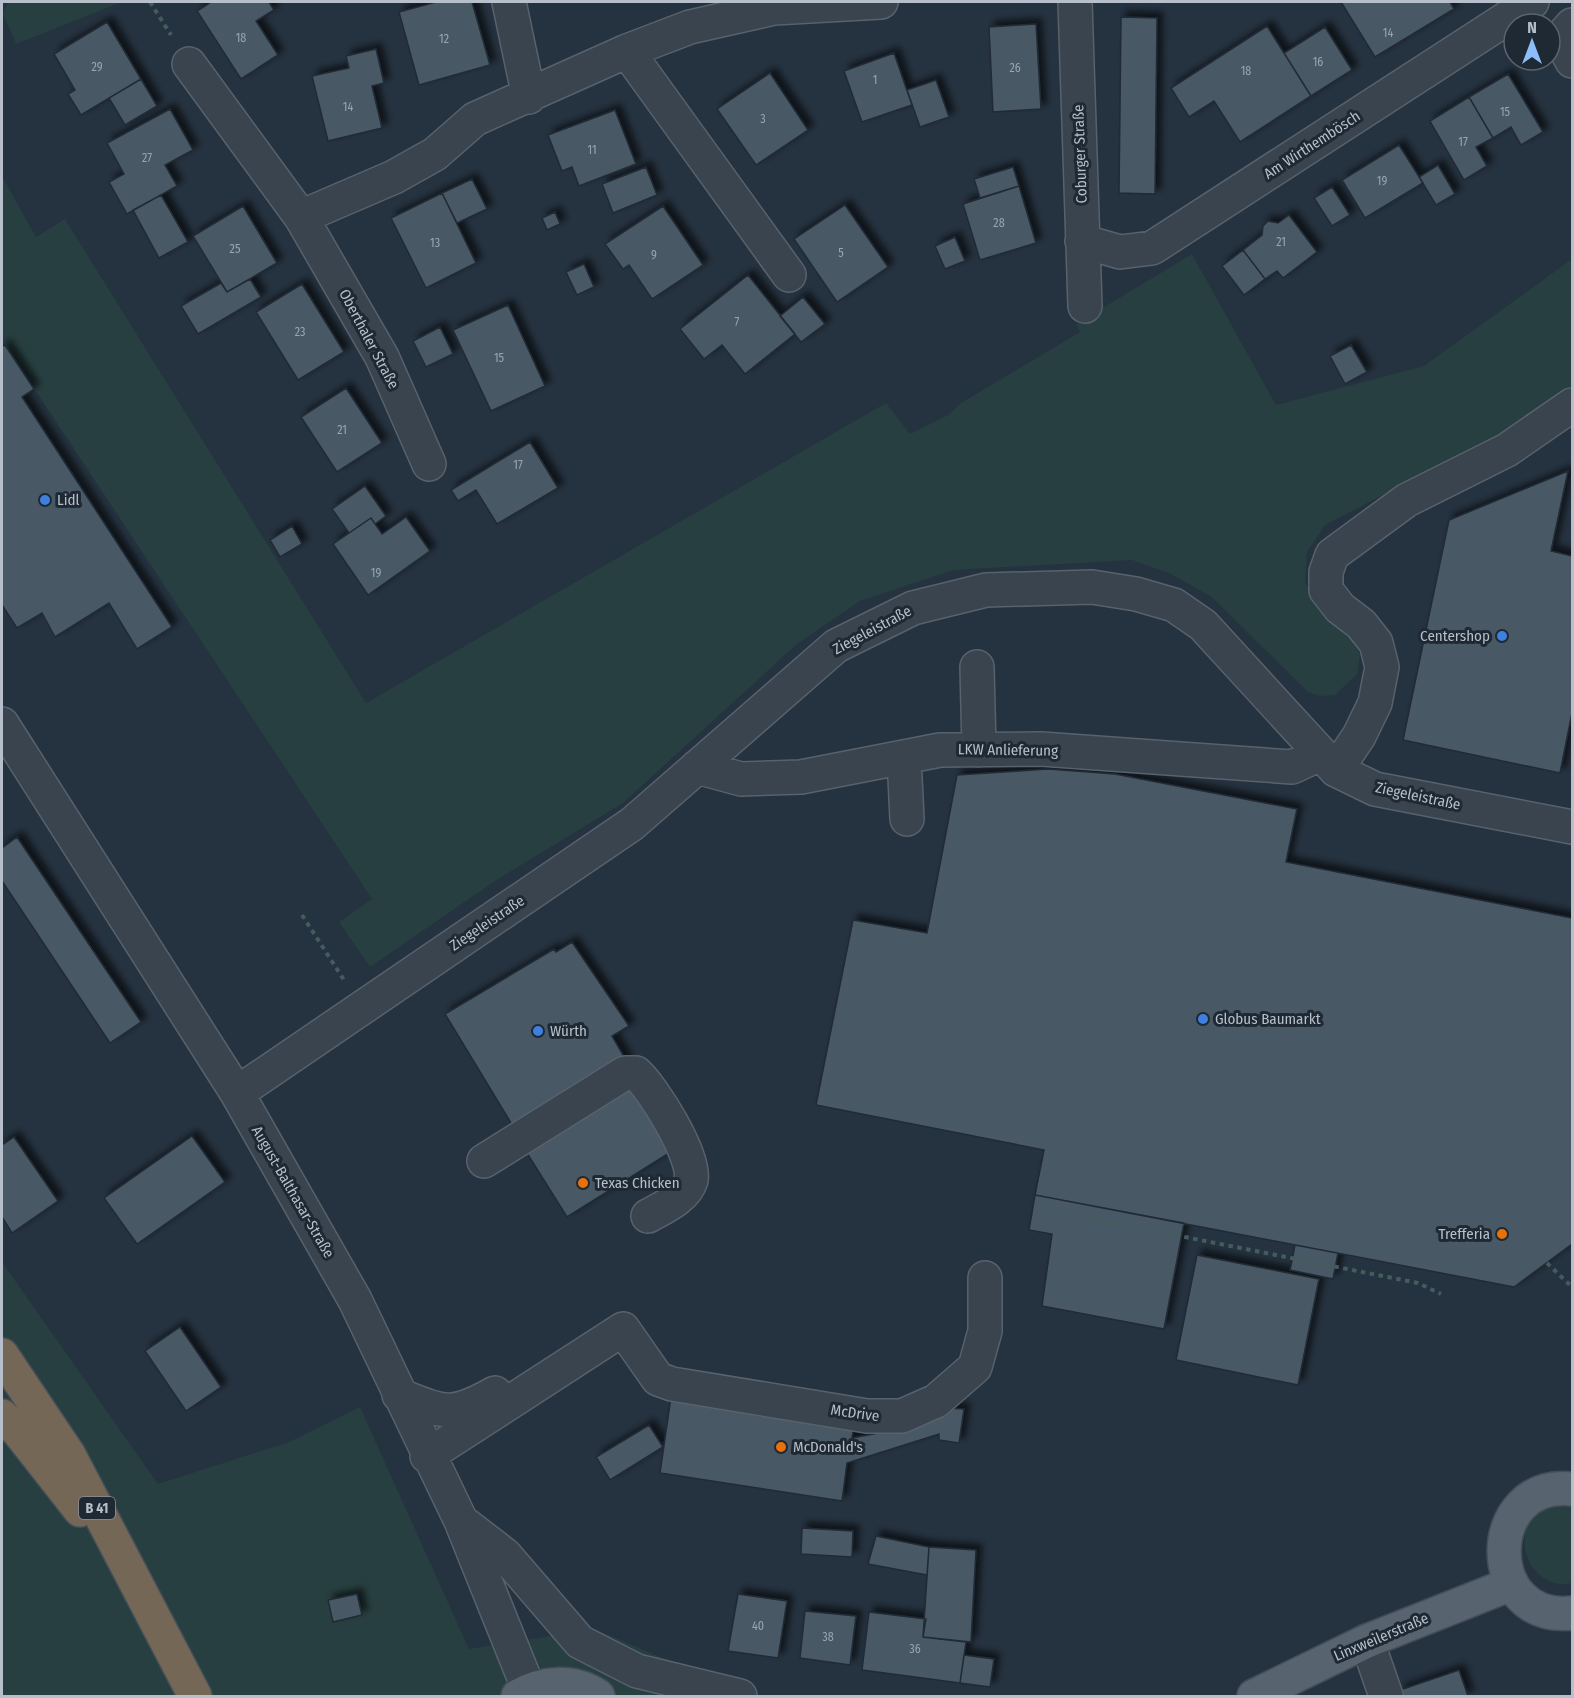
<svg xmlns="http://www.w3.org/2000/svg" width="1574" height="1698" viewBox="0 0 1574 1698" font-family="'Fira Sans Condensed',sans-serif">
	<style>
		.green { fill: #273f40 }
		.building { fill: #495865; stroke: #202b36; stroke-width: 1.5; filter: url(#shadow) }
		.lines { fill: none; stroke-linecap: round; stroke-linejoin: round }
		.minor-casing { stroke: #57626d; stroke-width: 36 }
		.major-casing { stroke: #434d58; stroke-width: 36 }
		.highway-casing { stroke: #444f5a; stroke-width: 36 }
		.path { stroke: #455c5d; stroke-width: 4; stroke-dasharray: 4.5 4.5; stroke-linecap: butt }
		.minor { stroke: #39444f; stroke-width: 33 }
		.major { stroke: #57636f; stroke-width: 33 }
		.highway { stroke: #756756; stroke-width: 33 }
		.shop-dot { fill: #3f7fe0; stroke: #1e2934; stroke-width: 2 }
		.food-dot { fill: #e8710a; stroke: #1e2934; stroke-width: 2 }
		.labels { text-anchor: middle; stroke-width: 6; stroke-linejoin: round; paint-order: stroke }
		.number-label { font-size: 12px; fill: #9ba5b1 }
		.shield { fill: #1e2934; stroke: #88929d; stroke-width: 1.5 }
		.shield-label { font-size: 14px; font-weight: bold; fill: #b6bfca }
		.street-label { font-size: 15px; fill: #b6bfca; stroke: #1e2934 }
		.poi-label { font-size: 15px; fill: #b6bfca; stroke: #1e2934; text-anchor: start }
	</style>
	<defs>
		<filter id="shadow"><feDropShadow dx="5.5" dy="-5.5" stdDeviation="3" flood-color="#0009"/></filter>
	</defs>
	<rect width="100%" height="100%" fill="#25323f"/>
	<!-- green -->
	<path class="green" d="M8 2H122L16 44 3 14Z
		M2 176 36 237 65 219 366 703 886 403 910 434 948 415 961 403 1080 332 1076 324 1192 254 1276 405 1424 366 1572 259V388L1493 438 1325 525 1307 552 1305 582 1324 613 1349 633 1360 654 1357 674 1335 695 1320 696 1308 692 1212 597 1171 574 1132 560 953 570 860 601 797 644 623 803 495 881 370 967 339 922 372 899 2 340Z
		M2 1262 158 1484 289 1442 360 1407 469 1649 595 1629 693 1671 715 1696H2Z
		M1562 1505 1572 1507V1583C1531 1593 1504 1530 1544 1510 1549 1508 1556 1507 1562 1505Z"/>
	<!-- building -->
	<path class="building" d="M211 2H269L274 10 256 21 278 55 241 79 197 11Z
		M436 2H472L490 65 419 85 399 12Z
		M1341 2H1450L1454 9 1375 57Z
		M1121 17 1157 18 1155 194 1119 193Z
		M107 22 141 79 81 115 68 94 75 90 54 54Z
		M1036 24 1041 109 993 112 989 27Z
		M1267 26 1311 96 1240 142 1214 101 1189 117 1171 88Z
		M1325 27 1352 70 1311 96 1284 53Z
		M376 49 384 83 372 86 382 128 328 141 312 76 349 68 346 56Z
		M894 53 912 105 862 122 844 71Z
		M770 73 808 130 756 165 717 109Z
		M1508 74 1543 132 1521 145 1511 127 1493 138 1469 97Z
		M141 79 157 106 125 125 109 98Z
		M936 80 949 117 920 127 907 90Z
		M1469 97 1493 138 1476 147 1487 166 1464 180 1430 121Z
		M170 109 193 150 165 165 177 186 127 214 109 182 124 174 107 143Z
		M615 110 636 164 579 186 572 167 562 171 548 135Z
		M1399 145 1423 183 1365 218 1342 180Z
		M1438 165 1455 194 1436 205 1419 177Z
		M646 167 657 195 613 213 602 184Z
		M1013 167 1019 186 980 198 974 179Z
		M472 179 487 209 457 223 442 193Z
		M1019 186 1036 243 980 260 963 204Z
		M1332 187 1350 215 1332 226 1314 198Z
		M442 193 476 263 426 288 391 218Z
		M161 195 188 242 159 258 133 210Z
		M845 205 888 267 837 302 794 239Z
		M243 206 277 263 227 292 193 236Z
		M663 206 703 265 652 299 629 265 623 269 605 244Z
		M555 212 560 224 547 230 542 218Z
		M1289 215 1317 252 1283 278 1277 271 1265 279 1243 250 1262 235 1263 226 1268 221 1278 223Z
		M955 237 965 261 945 269 935 246Z
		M1243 250 1265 279 1244 295 1222 266Z
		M584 264 594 287 577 295 566 272Z
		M748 275 795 334 745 374 722 345 704 359 680 329Z
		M250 279 261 297 198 334 181 306 221 283 227 292Z
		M302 284 344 352 298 380 256 312Z
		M803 297 825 324 801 342 780 316Z
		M508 305 545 386 491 411 453 330Z
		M440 327 453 354 426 367 413 341Z
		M5 345 34 389 22 397 172 627 137 649 109 603 55 637 42 613 17 628 2 605V347Z
		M1351 345 1367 372 1345 384 1330 356Z
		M346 388 382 443 337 472 301 417Z
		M530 442 558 488 497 524 476 490 458 501 451 490Z
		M1568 471 1551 551 1572 556V713L1560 773 1403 740 1449 520Z
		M365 486 386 516 375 524 371 518 349 533 332 509Z
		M406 517 430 551 368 595 333 544 371 518 382 534Z
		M292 526 302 544 280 557 270 540Z
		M1048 769 1115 774 1297 809 1286 862 1572 918V1244L1514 1287 1035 1195 1044 1150 816 1105 853 920 927 933 957 775Z
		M17 837 141 1022 110 1043 2 881V848Z
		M572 942 629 1026 612 1036 627 1062 514 1128 445 1014 554 949 556 952Z
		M633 1082 674 1150 567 1217 525 1150Z
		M192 1136 225 1182 137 1244 104 1198Z
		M14 1137 58 1201 12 1233 2 1217V1145Z
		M1035 1195 1184 1223 1164 1329 1042 1306 1052 1234 1029 1230Z
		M1295 1245 1338 1253 1333 1279 1290 1270Z
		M1197 1255 1319 1279 1298 1385 1176 1360Z
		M180 1327 221 1387 186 1411 145 1351Z
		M671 1397 854 1425 852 1438 878 1433 947 1408 964 1409 959 1443 939 1440V1434L847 1463 842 1501 660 1473Z
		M649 1425 663 1447 610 1480 596 1457Z
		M802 1528 853 1531 852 1557 801 1554Z
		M876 1536 929 1547 927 1575 868 1564Z
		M929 1547 976 1550 971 1642 923 1637Z
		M357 1594 362 1615 333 1622 328 1600Z
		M738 1594 787 1601 778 1658 728 1651Z
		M805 1611 856 1616 850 1665 800 1658Z
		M869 1612 926 1619 923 1637 966 1642 960 1683 862 1670Z
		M964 1655 994 1659 990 1687 960 1683Z
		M1459 1670 1468 1696H1402L1400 1690Z"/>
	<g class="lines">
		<defs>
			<path id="minor" d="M509 2 529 97
				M1075 2 1085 306
				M1572 25 1564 34V46L1572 61
				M627 51 789 275
				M189 64 301 217 382 357 429 464
				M301 217 394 177 435 154 475 119 627 51 690 27 774 8 881 2
				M1082 241 1120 252 1152 248 1532 2
				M977 667 979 750
				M2 724 237 1093 355 1300 461 1521 529 1690
				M904 757 907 819
				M697 767 741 779 801 777 940 750 1041 749 1292 767 1320 754
				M1336 770 1359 736 1375 703 1382 667 1376 643 1361 624 1340 608 1326 590V572L1332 555 1407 500 1507 450 1572 405
				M237 1093 632 824 836 646 913 608 986 590 1092 587 1136 594 1174 605 1203 625 1336 770 1375 789 1572 827
				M484 1161 625 1073H636C653 1088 696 1157 691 1180 686 1198 662 1208 648 1216
				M399 1395C444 1413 451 1418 495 1393
				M427 1456 623 1329 658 1379 672 1384 867 1416H902L936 1401 975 1367 985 1331V1278
				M461 1521 505 1555 580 1642 637 1671 740 1696
				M1367 1641 1386 1696"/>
			<path id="major" d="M1572 1489C1482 1479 1481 1623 1572 1613
				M518 1696C542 1682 573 1679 598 1696
				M1254 1696 1367 1641 1511 1584"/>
			<path id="highway" d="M2 1355 69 1455 195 1696
				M2 1416 18 1431 80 1510"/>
		</defs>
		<!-- minor casing -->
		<use href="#minor" class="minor-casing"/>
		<!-- major casing -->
		<use href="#major" class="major-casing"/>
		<!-- highway casing -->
		<use href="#highway" class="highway-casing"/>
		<!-- path -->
		<path class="path" d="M150 2 171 35
			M302 915 344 980
			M1043 1209 1418 1283 1441 1294
			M1547 1263 1572 1287"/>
		<!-- minor -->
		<use href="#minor" class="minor"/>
		<!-- major -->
		<use href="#major" class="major"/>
		<!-- highway -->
		<use href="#highway" class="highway"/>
	</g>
	<!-- markers -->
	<g class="shop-dot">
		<circle cx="45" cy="500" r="6"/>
		<circle cx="1502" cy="636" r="6"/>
		<circle cx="1203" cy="1019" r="6"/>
		<circle cx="538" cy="1031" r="6"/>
	</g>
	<g class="food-dot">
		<circle cx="583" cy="1183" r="6"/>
		<circle cx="1502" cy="1234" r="6"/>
		<circle cx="781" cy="1447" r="6"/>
	</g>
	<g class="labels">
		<!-- number labels -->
		<g class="number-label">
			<text x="1388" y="37">14</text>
			<text x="241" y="42">18</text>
			<text x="444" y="43">12</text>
			<text x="1318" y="66">16</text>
			<text x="97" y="71">29</text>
			<text x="1015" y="72">26</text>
			<text x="1246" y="75">18</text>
			<text x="875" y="84">1</text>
			<text x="348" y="111">14</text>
			<text x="1505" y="116">15</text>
			<text x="763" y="123">3</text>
			<text x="1463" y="146">17</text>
			<text x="592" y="154">11</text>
			<text x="147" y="162">27</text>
			<text x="1382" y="185">19</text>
			<text x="999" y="227">28</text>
			<text x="1281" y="246">21</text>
			<text x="435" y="247">13</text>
			<text x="235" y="253">25</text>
			<text x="841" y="257">5</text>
			<text x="654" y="259">9</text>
			<text x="737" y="326">7</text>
			<text x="300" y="336">23</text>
			<text x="499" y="362">15</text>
			<text x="342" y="434">21</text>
			<text x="518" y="469">17</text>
			<text x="376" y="577">19</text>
			<text x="758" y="1630">40</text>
			<text x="828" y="1641">38</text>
			<text x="915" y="1653">36</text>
		</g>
		<!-- shield labels -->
		<rect class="shield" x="79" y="1497" width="36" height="22" rx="4.5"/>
		<g class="shield-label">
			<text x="97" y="1513">B 41</text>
		</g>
		<!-- street labels -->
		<g class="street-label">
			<text transform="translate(1312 145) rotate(-33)" y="5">Am Wirthembösch</text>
			<text transform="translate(1080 154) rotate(-92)" y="5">Coburger Straße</text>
			<text transform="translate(369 339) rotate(62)" y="5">Oberthaler Straße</text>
			<text transform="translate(872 630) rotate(-28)" y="5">Ziegeleistraße</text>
			<text transform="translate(1008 750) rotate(1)" y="5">LKW Anlieferung</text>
			<text transform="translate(1418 796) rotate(12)" y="5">Ziegeleistraße</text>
			<text transform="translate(487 923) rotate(-34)" y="5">Ziegeleistraße</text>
			<text transform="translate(293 1192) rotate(60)" y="5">August-Balthasar-Straße</text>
			<text transform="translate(855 1413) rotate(8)" y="5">McDrive</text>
			<text transform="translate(1381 1637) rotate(-23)" y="5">Linxweilerstraße</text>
		</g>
		<!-- poi labels -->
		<g class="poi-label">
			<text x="57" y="505">Lidl</text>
			<text x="1490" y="641" text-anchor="end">Centershop</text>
			<text x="1215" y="1024">Globus Baumarkt</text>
			<text x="550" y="1036">Würth</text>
			<text x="595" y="1188">Texas Chicken</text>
			<text x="1490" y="1239" text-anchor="end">Trefferia</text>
			<text x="793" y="1452">McDonald's</text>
		</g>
	</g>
	<!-- border -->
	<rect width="1574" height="1698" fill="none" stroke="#b6bfca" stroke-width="6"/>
	<!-- north arrow -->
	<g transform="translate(1532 42)"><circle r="28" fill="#1e2934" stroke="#5b6570" stroke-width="1.5"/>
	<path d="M0-4.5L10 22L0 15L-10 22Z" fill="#8ebef7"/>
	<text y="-9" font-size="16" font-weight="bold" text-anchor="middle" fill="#b6bfca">N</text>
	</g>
</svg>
